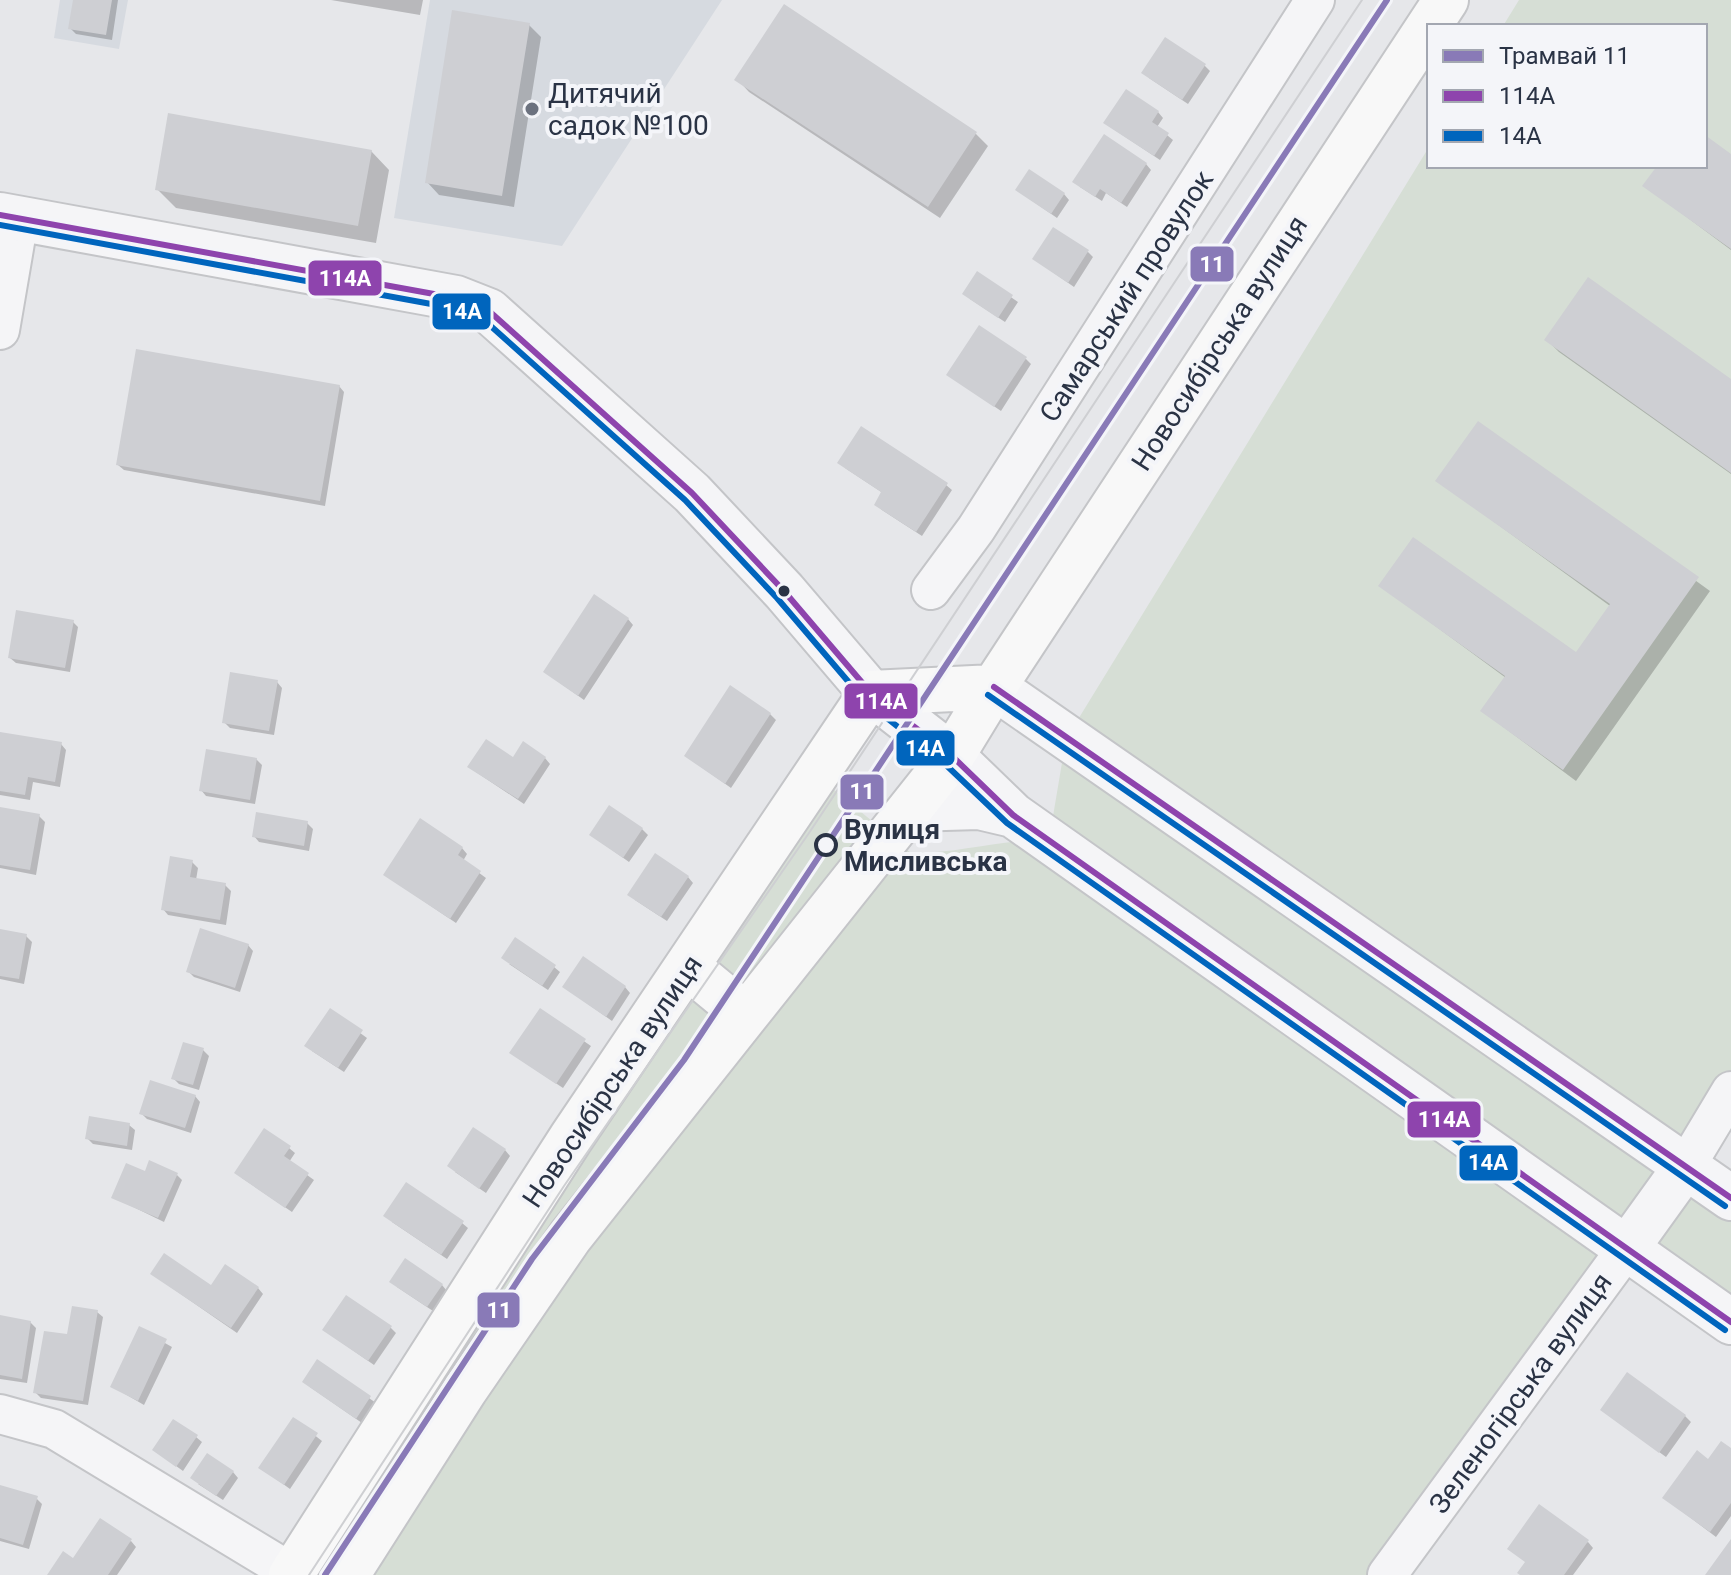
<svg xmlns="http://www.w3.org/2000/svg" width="1731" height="1575" viewBox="0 0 1731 1575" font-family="Roboto,sans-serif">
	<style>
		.built { fill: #d6dae0 }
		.green { fill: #d6ded5 }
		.shadow { fill: #0003 }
		.building { fill: #cecfd3 }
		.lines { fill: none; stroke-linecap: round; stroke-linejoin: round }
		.minor-casing { stroke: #c4c5c8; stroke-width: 42 }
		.tertiary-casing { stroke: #c4c5c8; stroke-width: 48 }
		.secondary-casing { stroke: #c4c5c8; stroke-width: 48 }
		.minor { stroke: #f5f5f7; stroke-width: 38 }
		.tertiary { stroke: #f5f5f7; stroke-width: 44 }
		.secondary { stroke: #f8f8f8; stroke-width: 44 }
		.tram { stroke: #cecfd2; stroke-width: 2 }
		.bus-1-casing { stroke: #f4f5f9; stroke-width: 12 }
		.bus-2-casing { stroke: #f4f5f9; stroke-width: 12 }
		.bus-1 { stroke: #8e44ad; stroke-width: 6 }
		.bus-2 { stroke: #0065bd; stroke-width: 6 }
		.tram-1-casing { stroke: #f4f5f9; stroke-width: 12 }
		.tram-1 { stroke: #897ab7; stroke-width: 6 }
		.poi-dot { fill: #6c727f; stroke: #f4f5f9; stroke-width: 3 }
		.bus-dot { fill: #2a3345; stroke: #f4f5f9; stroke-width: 3 }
		.stop-dot { fill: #f4f5f9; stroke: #2a3345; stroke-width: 4 }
		.labels { text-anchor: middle; stroke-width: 8; stroke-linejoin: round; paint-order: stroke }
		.poi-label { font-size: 28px; fill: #2a3345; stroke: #f4f5f9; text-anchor: start }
		.street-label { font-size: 28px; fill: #2a3345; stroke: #f4f5f9 }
		.stop-label { font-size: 28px; font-weight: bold; fill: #2a3345; stroke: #f4f5f9; text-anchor: start }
		.line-badge { stroke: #f4f5f9; stroke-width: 3 }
		.badge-label { font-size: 22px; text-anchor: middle; font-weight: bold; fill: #fff }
	</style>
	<rect width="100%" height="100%" fill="#e6e7ea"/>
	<!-- built -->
	<path class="built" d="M60 0H128L119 49 54 38Z
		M430 0H722L562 246 394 218Z"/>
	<!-- green -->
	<path class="green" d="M1519 0H1731V1091L1686 1165 1731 1198V1322L1627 1248 1387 1575H291L805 766 911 853C958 854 1001 839 1049 840L1066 739 1429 147V166H1705V26H1503Z"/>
	<!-- shadow -->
	<path class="shadow" d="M75 0H118L112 40 76 34 70 28Z
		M331 0H423L420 15Z
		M529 25 541 37 514 207 439 195 427 182Z
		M1204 65 1210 71 1188 104 1149 78Z
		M737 79 976 134 988 146 940 218 749 92Z
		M1158 112 1163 118 1157 127 1173 140 1160 160 1112 128Z
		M1705 138 1731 156V250L1645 186 1659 166H1705Z
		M371 151 389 170 376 243 176 208 157 189Z
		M1146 164 1151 170 1127 207 1106 193 1102 201 1080 187Z
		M1064 194 1069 200 1057 218 1024 195Z
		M1088 252 1093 257 1074 287 1034 259Z
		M977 274 1018 302 1005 322 970 299Z
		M1547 340 1731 381V474L1559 352Z
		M1026 359 1031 364 1001 411 948 375Z
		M339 386 344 392 325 506 124 470 118 465Z
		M1478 423 1710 591 1576 781 1482 711 1506 678 1381 586 1576 655 1610 606 1438 481Z
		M845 468 946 485 952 490 922 536 882 510 876 504 883 493Z
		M628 619 633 625 584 700 545 672Z
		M73 622 78 627 70 672 16 663 10 658Z
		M277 682 282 688 274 735 230 728 224 722Z
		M770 714 776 720 731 788 686 756Z
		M0 734 61 744 66 750 60 787 33 782 30 800 0 795Z
		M545 758 550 764 524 804 476 772 514 760Z
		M256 759 262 765 255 804 206 796 201 790Z
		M0 809 39 816 45 822 36 875 0 868Z
		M307 823 313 829 309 851 259 842 254 836Z
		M642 829 648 835 629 862 591 835Z
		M462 848 467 854 463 861 486 878 456 923 385 875Z
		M192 862 198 868 196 880 225 885 231 891 226 925 168 915 163 909Z
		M688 877 693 883 667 921 635 900Z
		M0 931 26 936 32 942 24 984 0 979Z
		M248 945 253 951 240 992 194 977 188 971Z
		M509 964 554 967 560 972 548 990Z
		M564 987H625L630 993 612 1021Z
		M330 1011 367 1038 344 1072 312 1051Z
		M540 1011 591 1046 563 1088 518 1058Z
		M203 1050 209 1056 199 1090 179 1084 173 1078Z
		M195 1096 200 1102 191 1133 147 1119 141 1113Z
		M129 1125 135 1130 132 1150 93 1144 87 1138Z
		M289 1148 295 1153 289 1162 314 1180 292 1212 242 1178Z
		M505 1150 510 1156 486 1193 455 1172Z
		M146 1174H176L182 1180 164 1222 113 1197Z
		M392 1222 462 1223 468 1228 447 1259Z
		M159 1279 211 1288H258L263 1294 237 1333Z
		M442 1285 447 1291 433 1311 397 1287Z
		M97 1312 103 1317 88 1405 41 1398 35 1392 68 1337Z
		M0 1317 30 1322 36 1328 27 1383 0 1379Z
		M390 1327 396 1333 374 1365 331 1335Z
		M140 1329 172 1347 144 1405 113 1387Z
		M318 1362 376 1403 362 1423 310 1387Z
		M1608 1415 1685 1416 1691 1422 1666 1457Z
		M294 1419 322 1441 290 1489 261 1468Z
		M196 1437 202 1442 183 1471 154 1450Z
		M1731 1451V1516L1716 1537 1671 1503 1709 1462Z
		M233 1472 238 1478 223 1500 198 1484Z
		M0 1487 36 1498 42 1504 29 1549 0 1541Z
		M131 1541 136 1547 117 1575H49L73 1561Z
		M1588 1542 1593 1548 1573 1575H1522L1527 1563Z"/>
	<!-- building -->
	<path class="building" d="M73 0H112L106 35 68 29Z
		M784 4 977 132 928 207 734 80Z
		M452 10 530 23 502 196 425 183Z
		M1165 37 1206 64 1182 100 1141 73Z
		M1126 89 1159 111 1152 122 1169 133 1154 156 1103 123Z
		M168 113 372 150 358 226 155 190Z
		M1104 134 1147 163 1121 203 1100 189 1095 197 1072 182Z
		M1705 135 1731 154V249L1642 186 1657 166H1705Z
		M1029 169 1065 193 1051 214 1015 190Z
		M1053 227 1089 250 1068 283 1032 259Z
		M977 271 1013 295 998 318 962 294Z
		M1588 277 1731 379V473L1544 340Z
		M979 325 1027 357 994 407 946 375Z
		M136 349 340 385 320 501 116 465Z
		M1478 421 1699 577 1563 770 1480 711 1505 676 1378 586 1413 537 1576 652 1610 604 1435 481Z
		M861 426 948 483 916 532 874 505 881 492 837 463Z
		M594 594 629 618 578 696 543 672Z
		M16 610 74 620 65 668 8 658Z
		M230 672 278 680 269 731 222 723Z
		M730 685 771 713 725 784 684 756Z
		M0 732 62 742 55 782 28 777 25 795 0 791Z
		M486 739 513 757 523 741 546 757 518 799 467 767Z
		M206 749 257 758 250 800 199 791Z
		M609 805 643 828 623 858 589 835Z
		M0 807 40 814 30 870 0 865Z
		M256 812 308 821 304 846 252 837Z
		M420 818 463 847 458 855 481 871 450 919 383 875Z
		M655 853 689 876 661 917 627 895Z
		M170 856 193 860 190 877 226 883 220 920 161 910Z
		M200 928 249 944 235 988 186 972Z
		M0 929 27 934 19 979 0 976Z
		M515 937 556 965 542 986 501 958Z
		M583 956 626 986 606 1017 562 987Z
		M330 1008 363 1030 338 1068 304 1046Z
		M540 1008 586 1039 556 1084 509 1053Z
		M183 1042 204 1048 193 1085 171 1079Z
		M150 1080 196 1095 185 1128 139 1114Z
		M89 1116 130 1123 127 1146 85 1139Z
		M473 1127 506 1149 479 1189 447 1166Z
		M264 1128 291 1146 284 1156 309 1173 285 1208 234 1173Z
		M149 1160 178 1173 158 1218 111 1198 126 1163 145 1171Z
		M406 1182 464 1221 441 1255 383 1216Z
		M164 1253 211 1285 225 1264 259 1287 231 1328 150 1274Z
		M405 1258 443 1284 427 1307 389 1282Z
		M346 1295 392 1326 368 1361 322 1330Z
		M72 1306 98 1310 83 1401 33 1393 44 1331 67 1334Z
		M0 1315 31 1321 22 1379 0 1375Z
		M139 1326 167 1339 138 1401 110 1387Z
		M317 1359 371 1396 356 1419 302 1382Z
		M1627 1372 1686 1415 1659 1453 1600 1410Z
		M293 1417 318 1433 284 1485 258 1468Z
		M173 1419 198 1435 176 1467 152 1450Z
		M1721 1441 1731 1448V1503L1710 1532 1662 1498 1697 1450 1708 1459Z
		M207 1453 234 1471 216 1496 190 1478Z
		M0 1485 38 1496 23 1545 0 1538Z
		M1539 1504 1589 1540 1564 1575H1520L1517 1573 1525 1562 1507 1549Z
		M100 1518 132 1539 108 1575H47L63 1551 73 1558Z
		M1731 1539V1575H1705Z"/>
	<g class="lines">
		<defs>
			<path id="minor" d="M0 330 19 219
				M931 590 976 529 1315 0
				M1686 1166 1731 1091
				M0 1414 54 1429 292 1573
				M1387 1575 1627 1248"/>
			<path id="tertiary" d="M0 215 456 298 489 311 692 493 784 591 871 693 952 756 1013 815 1731 1322
				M994 687 1731 1198
				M911 809 979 807 1013 815
				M1627 1248 1686 1166"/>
			<path id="secondary" d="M688 967 746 1015
				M291 1575 571 1138 871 693 994 687
				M347 1575 465 1390 570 1237 952 756 994 687 1446 0"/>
		</defs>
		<!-- minor casing -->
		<use href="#minor" class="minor-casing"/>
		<!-- tertiary casing -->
		<use href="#tertiary" class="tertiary-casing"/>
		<!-- secondary casing -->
		<use href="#secondary" class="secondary-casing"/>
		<!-- minor -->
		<use href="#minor" class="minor"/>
		<!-- tertiary -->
		<use href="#tertiary" class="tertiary"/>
		<!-- secondary -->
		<use href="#secondary" class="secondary"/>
		<!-- tram -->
		<path class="tram" d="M309 1575 564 1186 809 833 1362 0"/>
		<defs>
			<path id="bus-1" d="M0 215 456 298 489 311 692 493 784 591 871 693 952 756 1013 815 1731 1322
				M994 687 1731 1198"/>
			<path id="bus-2" d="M0 225 453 308 484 320 685 500 777 598 864 700 945 764 1007 823 1725 1330
				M988 695 1725 1206"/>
		</defs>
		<!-- bus-1 casing -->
		<use href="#bus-1" class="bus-1-casing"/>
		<!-- bus-2 casing -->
		<use href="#bus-2" class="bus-2-casing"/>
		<!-- bus-1 -->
		<use href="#bus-1" class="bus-1"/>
		<!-- bus-2 -->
		<use href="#bus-2" class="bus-2"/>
		<defs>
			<path id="tram-1" d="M325 1575 532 1259 684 1060 1387 0"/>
		</defs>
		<!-- tram-1 casing -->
		<use href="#tram-1" class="tram-1-casing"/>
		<!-- tram-1 -->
		<use href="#tram-1" class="tram-1"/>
	</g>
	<!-- markers -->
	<circle class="poi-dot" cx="532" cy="109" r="8"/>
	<circle class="bus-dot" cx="784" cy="591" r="7"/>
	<circle class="stop-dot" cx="826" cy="845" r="10"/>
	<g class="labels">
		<!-- poi labels -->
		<g class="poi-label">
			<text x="548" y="103">Дитячий<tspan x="548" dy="32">садок №100</tspan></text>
		</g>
		<!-- street labels -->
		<g class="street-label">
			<text transform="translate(1126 296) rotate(-57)" y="10">Самарський провулок</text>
			<text transform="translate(1219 343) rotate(-57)" y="10">Новосибірська вулиця</text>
			<text transform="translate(612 1081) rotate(-56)" y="10">Новосибірська вулиця</text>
			<text transform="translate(1520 1393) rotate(-54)" y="10">Зеленогірська вулиця</text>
		</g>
		<!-- stop labels -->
		<g class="stop-label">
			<text x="844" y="839">Вулиця<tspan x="844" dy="32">Мисливська</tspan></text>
		</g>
	</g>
	<g class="line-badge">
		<rect x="1189" y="245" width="46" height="38" rx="8" fill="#897ab7"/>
		<rect x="307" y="259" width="76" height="38" rx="8" fill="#8e44ad"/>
		<rect x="431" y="292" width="61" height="39" rx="8" fill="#0065bd"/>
		<rect x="843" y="682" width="76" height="38" rx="8" fill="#8e44ad"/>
		<rect x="895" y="729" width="61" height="38" rx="8" fill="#0065bd"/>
		<rect x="839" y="773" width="46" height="38" rx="8" fill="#897ab7"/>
		<rect x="1406" y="1100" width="76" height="39" rx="8" fill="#8e44ad"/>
		<rect x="1458" y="1144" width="61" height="38" rx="8" fill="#0065bd"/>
		<rect x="476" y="1291" width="45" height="38" rx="8" fill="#897ab7"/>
	</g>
	<g class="badge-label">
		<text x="1212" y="272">11</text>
		<text x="345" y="286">114А</text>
		<text x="462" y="319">14А</text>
		<text x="881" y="709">114А</text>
		<text x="925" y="756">14А</text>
		<text x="862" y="799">11</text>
		<text x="1444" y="1127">114А</text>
		<text x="1488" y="1170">14А</text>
		<text x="499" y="1318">11</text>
	</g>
	<!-- legend -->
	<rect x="1427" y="24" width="280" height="144" fill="#f4f5f9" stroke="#a3a7b1" stroke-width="2"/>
	<rect x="1443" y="50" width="40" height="12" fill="#897ab7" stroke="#a3a7b1" stroke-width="2"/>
	<text x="1499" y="64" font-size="24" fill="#2a3345">Трамвай 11</text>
	<rect x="1443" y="90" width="40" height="12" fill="#8e44ad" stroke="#a3a7b1" stroke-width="2"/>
	<text x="1499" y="104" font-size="24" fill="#2a3345">114А</text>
	<rect x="1443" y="130" width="40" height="12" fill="#0065bd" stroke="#a3a7b1" stroke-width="2"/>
	<text x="1499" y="144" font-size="24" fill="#2a3345">14А</text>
</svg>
